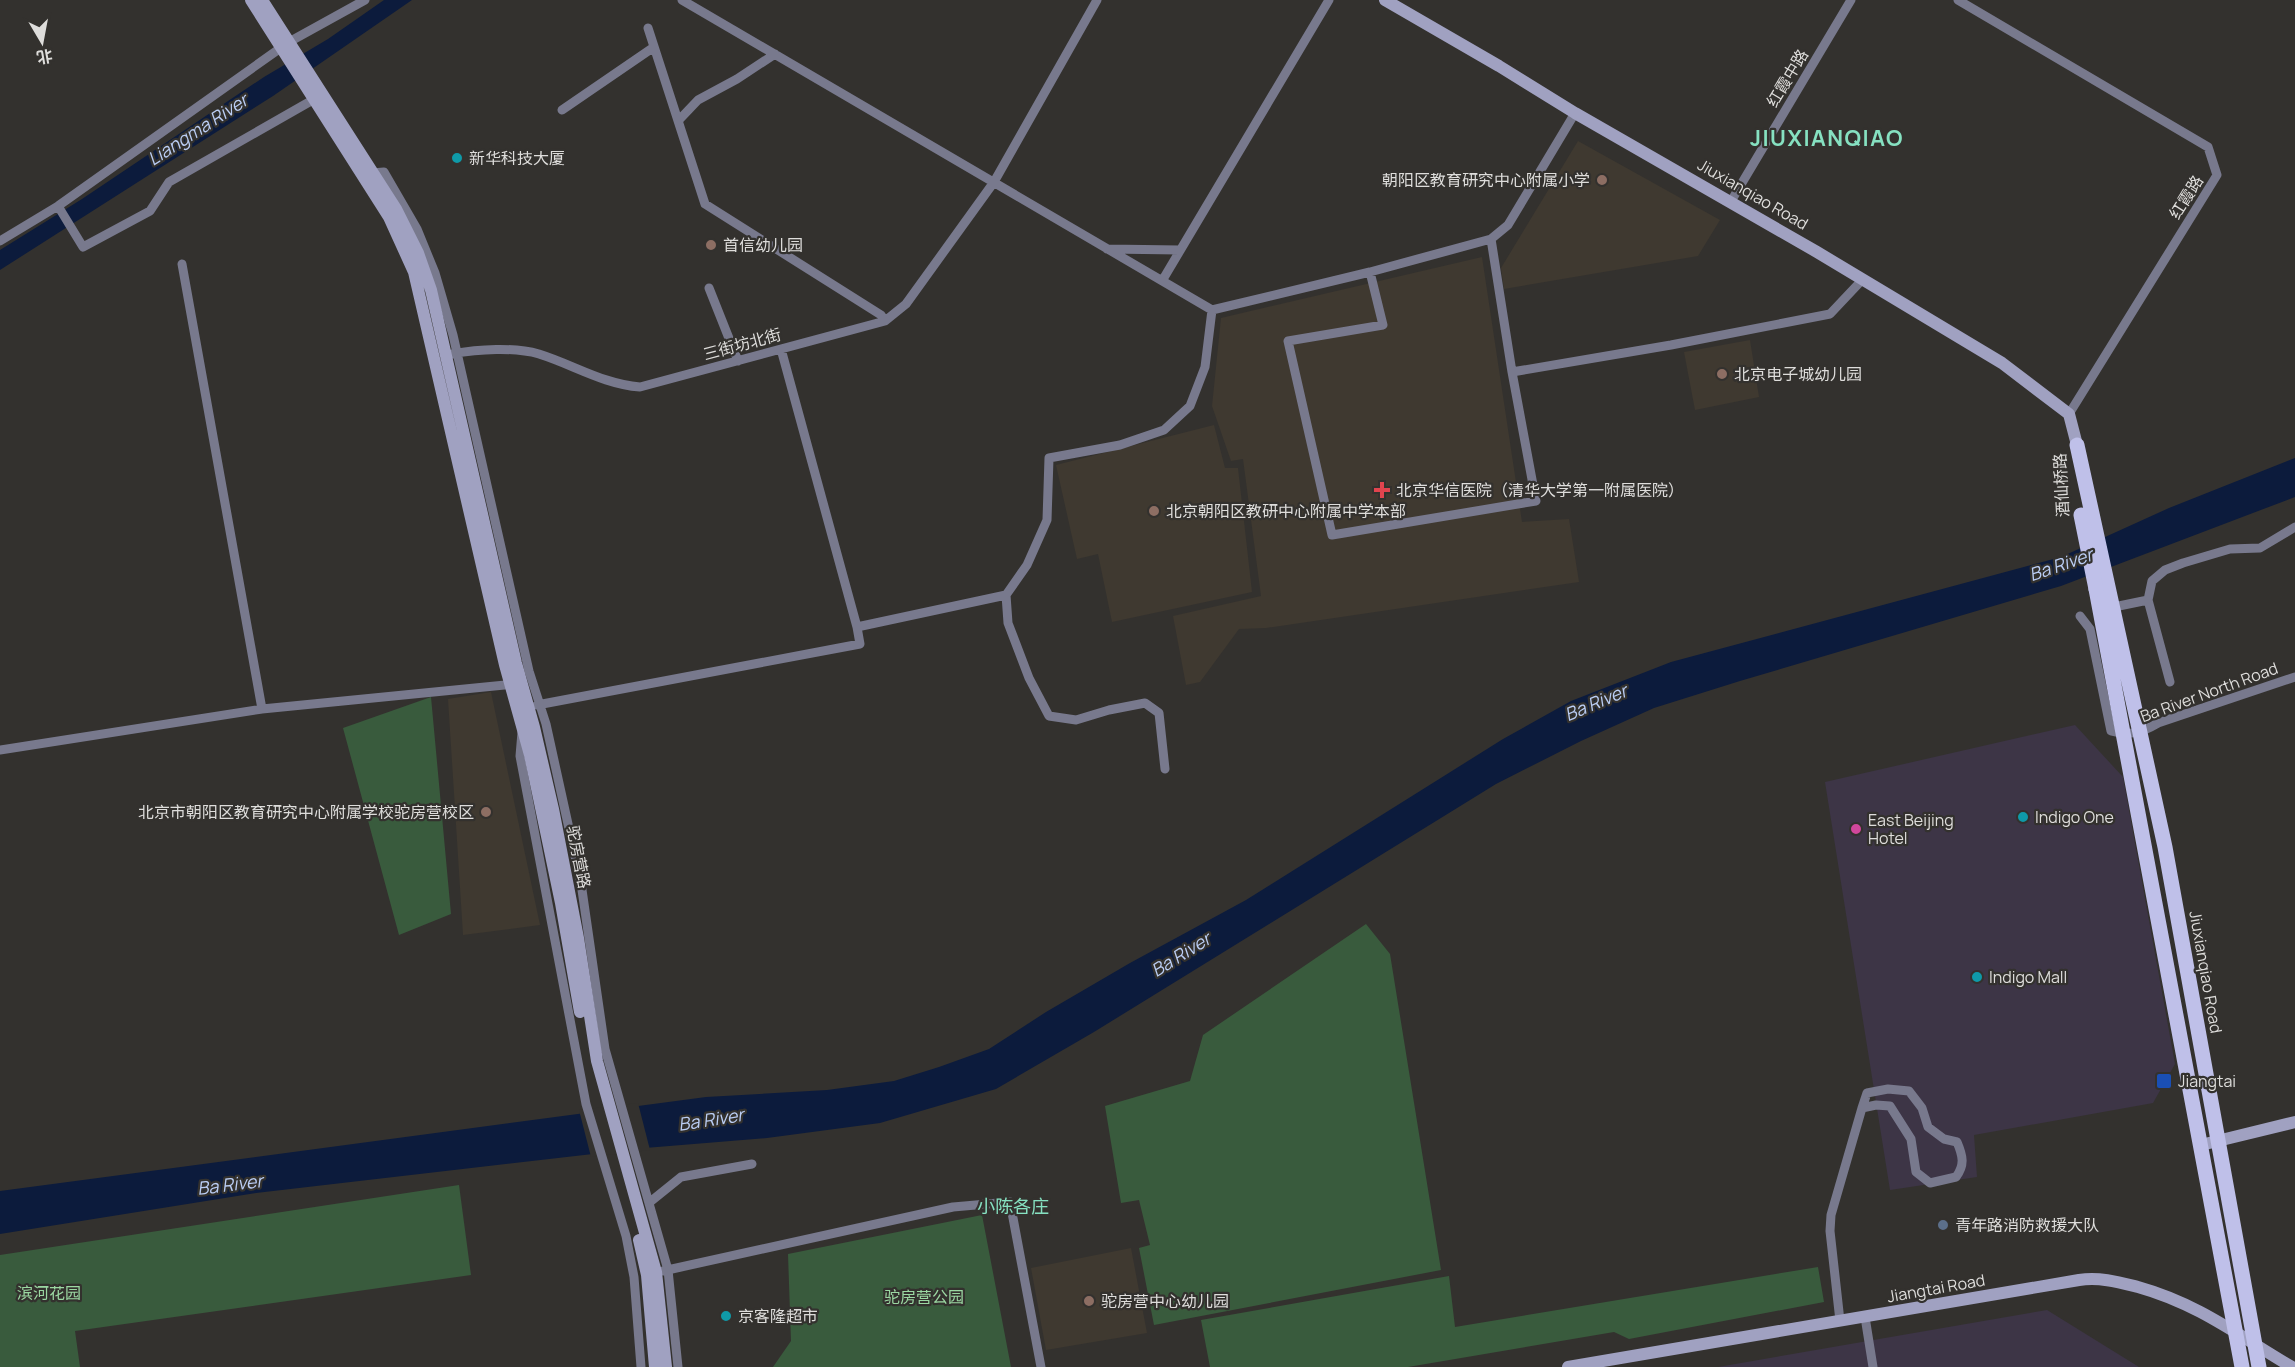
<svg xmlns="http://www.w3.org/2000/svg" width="2295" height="1367" viewBox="0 0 2295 1367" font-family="Manrope,'Noto Sans SC',sans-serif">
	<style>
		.commercial { fill: #3d3546 }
		.built { fill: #3f3930 }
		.green { fill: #395b3d }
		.water { fill: #0c1b3c }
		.pier { fill: #33312e }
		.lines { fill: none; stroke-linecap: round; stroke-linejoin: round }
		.street { stroke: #78798d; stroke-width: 9 }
		.secondary { stroke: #a0a1c1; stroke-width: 12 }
		.primary { stroke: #bfc0e9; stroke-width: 15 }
		.primary-bridge { stroke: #bfc0e9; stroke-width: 15 }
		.culture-dot { fill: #0f9aa8; stroke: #33312e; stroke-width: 2 }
		.education-dot { fill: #8d6e63; stroke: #33312e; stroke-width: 2 }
		.health-dot { fill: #e0444e; stroke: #33312e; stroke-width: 2 }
		.hotel-dot { fill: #d1479c; stroke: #33312e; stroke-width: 2 }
		.transit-dot { fill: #1a4fb4; stroke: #33312e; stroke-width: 2 }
		.service-dot { fill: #5c6f8a; stroke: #33312e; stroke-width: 2 }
		.labels { text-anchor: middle; stroke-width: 4.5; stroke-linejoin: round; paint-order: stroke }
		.street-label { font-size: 16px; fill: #dedddb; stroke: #33312e }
		.poi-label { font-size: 16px; fill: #dedddb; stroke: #33312e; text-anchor: start }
		.park-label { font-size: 16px; fill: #9bd8a2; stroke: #33312e }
		.water-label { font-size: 18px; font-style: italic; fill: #bbcef5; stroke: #33312e }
		.neighbourhood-label { font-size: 18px; fill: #86e1c1; stroke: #33312e }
		.district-label { font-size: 22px; font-weight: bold; letter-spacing: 1.5px; fill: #86e1c1; stroke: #33312e }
	</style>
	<rect width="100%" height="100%" fill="#33312e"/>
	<!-- commercial -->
	<path class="commercial" d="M2075 725 2123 777 2175 1064 2153 1103 1974 1135 1977 1177 1890 1190 1825 782Z
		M2047 1310 2139 1367H1718Z"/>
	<!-- built -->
	<path class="built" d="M1578 141 1720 220 1698 256 1504 289 1501 268Z
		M1482 257 1522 522 1569 519 1579 582 1266 628 1239 629 1200 682 1186 685 1173 616 1261 596 1243 459 1231 461 1212 406 1221 318Z
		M1750 340 1759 397 1695 410 1684 352Z
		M1214 425 1225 468H1238L1252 592 1112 622 1098 554 1077 559 1056 465Z
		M491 692 540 925 463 935 448 699Z
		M1131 1248 1147 1333 1046 1350 1031 1268Z"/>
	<!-- green -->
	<path class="green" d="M431 697 451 914 399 935 343 728Z
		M1366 924 1390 954 1441 1270 1154 1325 1139 1248 1150 1245 1139 1200 1121 1203 1105 1106 1190 1081 1203 1035Z
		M459 1185 471 1275 75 1331 80 1367H0V1255Z
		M982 1215 1011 1367H773L791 1341 788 1254Z
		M1818 1267 1824 1302 1629 1339 1614 1332 1408 1367H1210L1201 1320 1449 1276 1455 1327Z"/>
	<!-- water -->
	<path class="water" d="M384 0H412L273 96 0 270V250L82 199 264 77 328 39Z
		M2295 458V497L2061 586 1740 681 1654 708 1581 741 1496 784 1094 1032 996 1089 880 1123 767 1138 645 1148 256 1193 0 1234V1191L706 1097 827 1090 894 1081 939 1067 989 1049 1046 1012 1130 963 1246 900 1503 739 1571 701 1671 662 2061 557 2169 508Z"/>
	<!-- pier -->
	<path class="pier" d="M638 1103 650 1150 591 1157 579 1110Z"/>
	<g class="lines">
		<!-- street -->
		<path class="street" d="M682 0 1212 310 1370 272 1491 239 1508 225 1575 113
			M1958 0 2208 147 2217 175 2069 414
			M648 28 705 204 881 315 885 321
			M562 110 654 47
			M678 121 698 100 737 79 775 54
			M372 173 384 172 417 229 435 273 453 335 529 671 546 724 581 883 605 1049 668 1270 678 1367
			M1730 203 1851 0
			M58 206 83 247 150 211 169 182 318 97
			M0 241 58 206 289 42 365 0
			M1107 249 1180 250
			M182 264 262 709
			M1370 272 1383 325 1288 341 1332 535 1536 501 1512 372 1491 239
			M1162 281 1329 0
			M709 288 738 361
			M452 354C479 349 514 347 539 354 574 365 603 384 640 387L885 321 906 304 994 182 1097 0
			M1512 372 1671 345 1830 314 1863 279
			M2114 607 2148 600
			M2080 616 2090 629 2111 731C2129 736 2141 733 2158 723L2295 677
			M857 627 1006 595
			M2170 682 2148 600 2152 581 2165 570 2183 563 2230 549 2260 548 2295 527
			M537 705 860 644 857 627 781 349
			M522 732 520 756 586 1104 626 1236 634 1277 641 1367
			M0 750 262 709 516 684
			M1165 769 1159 713 1145 703 1109 710 1076 720 1049 716 1029 678 1008 623 1006 595 1027 565 1047 520 1049 458 1120 445 1164 430 1190 406 1205 367 1212 310
			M650 1202 681 1177 752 1164
			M663 1271 953 1207 1010 1202 1041 1367
			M1865 1317 1873 1367
			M1840 1321 1830 1231 1831 1215 1862 1108 1876 1105 1890 1106 1911 1139 1916 1172 1930 1183 1956 1177C1965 1165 1963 1156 1957 1142L1944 1139 1928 1127 1922 1108 1909 1091 1888 1089 1867 1093 1862 1108"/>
		<!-- secondary -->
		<path class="secondary" d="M251 0 389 217 414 272 505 665 530 755 561 903 580 1012
			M262 0 396 209 418 253 431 290 516 663 534 727 553 809 578 938 597 1061 656 1272 666 1367
			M1385 0 1499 66 1575 113 1817 252 2002 363 2069 414 2077 445
			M2201 1145 2295 1122
			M639 1240 647 1275 655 1367
			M1568 1367 2079 1280C2100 1277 2118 1282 2138 1287 2199 1304 2239 1336 2292 1367"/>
		<!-- primary -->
		<path class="primary" d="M2077 445 2165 847 2259 1367
			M2096 589 2242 1367"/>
		<!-- primary-bridge -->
		<path class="primary-bridge" d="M2081 515 2096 589"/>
	</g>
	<!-- markers -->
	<g class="culture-dot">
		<circle cx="457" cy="158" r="6"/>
		<circle cx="2023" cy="817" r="6"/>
		<circle cx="1977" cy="977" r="6"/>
		<circle cx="726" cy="1316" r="6"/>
	</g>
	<g class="education-dot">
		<circle cx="1602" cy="180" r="6"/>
		<circle cx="711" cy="245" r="6"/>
		<circle cx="1722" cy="374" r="6"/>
		<circle cx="1154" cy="511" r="6"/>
		<circle cx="486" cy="812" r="6"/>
		<circle cx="1089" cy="1301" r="6"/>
	</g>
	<path class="health-dot" d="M1379 481h6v6h6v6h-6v6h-6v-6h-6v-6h6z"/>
	<circle class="hotel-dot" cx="1856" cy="829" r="6"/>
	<rect class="transit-dot" x="2156" y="1073" width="16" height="16" rx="3"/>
	<circle class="service-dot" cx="1943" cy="1225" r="6"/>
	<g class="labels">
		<!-- street labels -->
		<g class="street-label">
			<text transform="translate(1787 78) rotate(-59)" y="6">红霞中路</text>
			<text transform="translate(1753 194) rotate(30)" y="6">Jiuxianqiao Road</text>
			<text transform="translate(2186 197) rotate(-58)" y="6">红霞路</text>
			<text transform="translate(742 344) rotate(-15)" y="6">三街坊北街</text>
			<text transform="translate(2061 485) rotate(-93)" y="6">酒仙桥路</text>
			<text transform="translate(2209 692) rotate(-20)" y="6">Ba River North Road</text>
			<text transform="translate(579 857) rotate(79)" y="6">驼房营路</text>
			<text transform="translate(2206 972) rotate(80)" y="6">Jiuxianqiao Road</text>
			<text transform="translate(1936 1288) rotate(-10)" y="6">Jiangtai Road</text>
		</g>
		<!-- poi labels -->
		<g class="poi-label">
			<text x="469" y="164">新华科技大厦</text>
			<text x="1590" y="186" text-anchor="end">朝阳区教育研究中心附属小学</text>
			<text x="723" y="251">首信幼儿园</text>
			<text x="1734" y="380">北京电子城幼儿园</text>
			<text x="1396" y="496">北京华信医院（清华大学第一附属医院）</text>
			<text x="1166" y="517">北京朝阳区教研中心附属中学本部</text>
			<text x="474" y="818" text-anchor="end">北京市朝阳区教育研究中心附属学校驼房营校区</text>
			<text x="2035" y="823">Indigo One</text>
			<text x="1868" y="826">East Beijing<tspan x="1868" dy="18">Hotel</tspan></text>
			<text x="1989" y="983">Indigo Mall</text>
			<text x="2178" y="1087">Jiangtai</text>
			<text x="1955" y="1231">青年路消防救援大队</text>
			<text x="1101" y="1307">驼房营中心幼儿园</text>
			<text x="738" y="1322">京客隆超市</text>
		</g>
		<!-- park labels -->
		<g class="park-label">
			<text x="49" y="1299">滨河花园</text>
			<text x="924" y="1303">驼房营公园</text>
		</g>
		<!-- water labels -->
		<g class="water-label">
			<text transform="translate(198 130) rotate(-33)" y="6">Liangma River</text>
			<text transform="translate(2061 565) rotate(-19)" y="6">Ba River</text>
			<text transform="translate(1596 703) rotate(-23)" y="6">Ba River</text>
			<text transform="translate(1181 955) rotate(-32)" y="6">Ba River</text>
			<text transform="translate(711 1120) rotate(-9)" y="6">Ba River</text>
			<text transform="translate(230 1185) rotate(-7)" y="6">Ba River</text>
		</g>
		<!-- neighbourhood labels -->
		<g class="neighbourhood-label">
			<text x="1013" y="1213">小陈各庄</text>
		</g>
		<!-- district labels -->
		<g class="district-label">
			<text x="1827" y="146">JIUXIANQIAO</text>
		</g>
	</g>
	<!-- north arrow -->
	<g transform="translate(42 42) rotate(170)" stroke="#33312e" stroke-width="4.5" paint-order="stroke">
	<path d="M0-4.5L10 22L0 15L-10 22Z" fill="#dedddb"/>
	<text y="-9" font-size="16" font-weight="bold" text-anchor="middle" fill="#dedddb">北</text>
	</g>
</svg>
